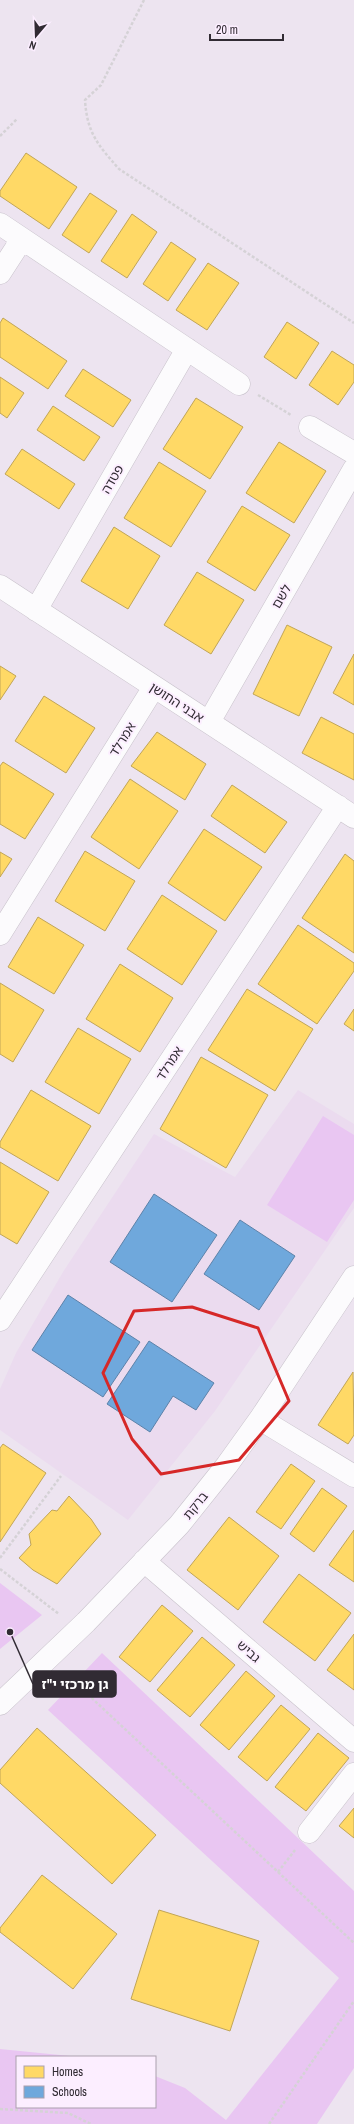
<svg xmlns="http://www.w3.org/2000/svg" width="354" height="2124" viewBox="0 0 354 2124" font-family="'Archivo Narrow','Noto Sans Hebrew',sans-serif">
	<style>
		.built { fill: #ebdbef }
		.green { fill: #e9c6f2 }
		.homes { fill: #ffd966; stroke: #c1a557 }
		.schools { fill: #6fa8dc; stroke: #5c82a9 }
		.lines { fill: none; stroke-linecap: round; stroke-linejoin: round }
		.minor-casing { stroke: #c8c2cb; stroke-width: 23 }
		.path { stroke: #d5d2d6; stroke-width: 2.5; stroke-dasharray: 3 2; stroke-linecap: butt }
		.minor { stroke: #fcfbfd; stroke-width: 22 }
		.marked { fill: none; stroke: #d62828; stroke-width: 3; stroke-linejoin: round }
		.labels { text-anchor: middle; stroke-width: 4; stroke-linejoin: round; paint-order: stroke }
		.street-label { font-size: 13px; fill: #312b33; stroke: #fceeff }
		.leader { fill: none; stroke: #312b33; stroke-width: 1.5 }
		.callout-dot { fill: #312b33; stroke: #fceeff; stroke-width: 1.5 }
		.callout { fill: #312b33; stroke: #312b33; stroke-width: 1.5 }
		.callout-label { font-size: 14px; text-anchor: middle; font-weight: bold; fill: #fff }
	</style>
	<rect width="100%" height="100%" fill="#ede4f0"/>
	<!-- built -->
	<path class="built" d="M298 1090 354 1124V1208L215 1411 128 1520 0 1430V1389L16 1353 63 1272 154 1134 235 1177Z"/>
	<!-- green -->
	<path class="green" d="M323 1116 354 1135V1200L327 1242 267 1205Z
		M0 1583 42 1615 0 1649Z
		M102 1653 354 1891V2068L317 2124H0V2049L80 2057H17V2107H155V2076L185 2088 226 2120 339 1978 48 1710Z"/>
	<!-- homes -->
	<path class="homes" d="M26 153 77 187 49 229 0 196V191Z
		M90 193 117 211 89 253 62 235Z
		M132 214 157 232 127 278 101 261Z
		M171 242 196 259 168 301 143 284Z
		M208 263 239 283 207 330 176 310Z
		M3 318 67 361 48 389 0 357V323Z
		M287 322 319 343 296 379 264 357Z
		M332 351 354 365V382L338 405 309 385Z
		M83 369 131 400 113 427 65 396Z
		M0 377 24 393 7 418 0 413Z
		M196 398 243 427 210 479 163 449Z
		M53 406 100 437 84 461 37 430Z
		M279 442 326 471 294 523 246 493Z
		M22 449 75 484 59 509 5 474Z
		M159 462 206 491 171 547 124 518Z
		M242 506 290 535 255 591 207 562Z
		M114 527 160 556 128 609 81 581Z
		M197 572 244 600 211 654 164 625Z
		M287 625 332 647 299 716 253 694Z
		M354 654V705L333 693Z
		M0 666 16 676 0 700Z
		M44 696 95 728 66 773 15 741Z
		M321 717 354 734V780L302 753Z
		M157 732 206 764 185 800 131 766Z
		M3 762 54 794 25 839 0 824V766Z
		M130 779 178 811 139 869 91 837Z
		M232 785 287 822 265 853 211 816Z
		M204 829 262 867 225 921 168 883Z
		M85 851 135 881 105 931 55 901Z
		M0 852 12 859 0 877Z
		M345 854 354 861V953L302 918Z
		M162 895 217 931 182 985 127 949Z
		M38 917 84 945 54 994 8 967Z
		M298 925 354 963V971L317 1024 258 984Z
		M120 964 173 998 140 1052 86 1019Z
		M0 983 44 1010 13 1062 0 1054Z
		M247 989 313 1029 275 1091 208 1050Z
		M354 1009V1031L344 1024Z
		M78 1028 131 1059 99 1114 45 1082Z
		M201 1057 268 1095 226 1168 160 1129Z
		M31 1090 91 1126 58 1181 0 1147V1142Z
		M0 1162 49 1192 17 1244 0 1234Z
		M353 1372 354 1435 348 1444 318 1425Z
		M3 1444 46 1473 0 1542V1448Z
		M291 1464 315 1481 281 1529 256 1512Z
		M322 1488 347 1506 314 1552 290 1534Z
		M69 1496 91 1519 101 1534 57 1584 33 1570 19 1558 31 1545 29 1534 52 1510 57 1511Z
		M229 1517 279 1556 238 1610 187 1570Z
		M354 1530V1582L329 1565Z
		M299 1574 351 1613 315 1661 263 1622Z
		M162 1605 193 1631 150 1682 119 1657Z
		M354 1634V1690L327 1670Z
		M202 1637 235 1665 190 1717 157 1690Z
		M246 1671 275 1696 229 1750 200 1725Z
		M281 1705 310 1729 267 1781 238 1757Z
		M37 1728 156 1835 112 1884 0 1783V1770Z
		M318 1733 349 1758 306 1811 275 1787Z
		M354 1808V1838L339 1826Z
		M42 1875 117 1934 73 1989 0 1932V1928Z
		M159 1910 259 1941 230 2031 131 1999Z"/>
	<!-- schools -->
	<path class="schools" d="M154 1194 217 1235 172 1302 110 1262Z
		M240 1220 295 1256 259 1310 204 1274Z
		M68 1295 140 1342 103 1397 32 1350Z
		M149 1341 214 1383 196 1410 173 1396 150 1432 107 1404Z"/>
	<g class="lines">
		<defs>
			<path id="minor" d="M0 224 239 384
				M0 273 22 239
				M310 427 354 453
				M0 586 354 817
				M36 610 187 349
				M209 722 354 469
				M0 934 154 687
				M0 1320 338 806
				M260 1419 354 1476
				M144 1561 354 1741
				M0 1704 86 1622 179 1525 227 1465 260 1419 354 1277
				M309 1832 354 1774"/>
		</defs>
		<!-- minor casing -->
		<use href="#minor" class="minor-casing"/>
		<!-- path -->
		<path class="path" d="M144 0 101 85 85 100C87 133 98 145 119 169L354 323
			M0 136 17 119
			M258 395 291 415
			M0 1558 61 1476
			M0 1569 59 1614
			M66 1674 354 1943
			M278 1872 295 1850
			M0 2109 68 2113 91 2124
			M269 2124 354 2001"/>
		<!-- minor -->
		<use href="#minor" class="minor"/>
	</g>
	<!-- marked area -->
	<path class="marked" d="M192 1307 258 1328 289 1401 239 1460 161 1474 132 1439 103 1373 134 1311Z"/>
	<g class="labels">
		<!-- street labels -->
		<g class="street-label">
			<text transform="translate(112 479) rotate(-60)" y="5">פטדה</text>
			<text transform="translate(281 596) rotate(-60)" y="5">לשם</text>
			<text transform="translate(177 702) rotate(33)" y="5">אבני החושן</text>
			<text transform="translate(122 739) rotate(-58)" y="5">אמרלד</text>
			<text transform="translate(169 1063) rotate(-57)" y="5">אמרלד</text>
			<text transform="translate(195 1505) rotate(-51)" y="5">ברקת</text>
			<text transform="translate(249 1651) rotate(41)" y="5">גביש</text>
		</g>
	</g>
	<!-- callouts -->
	<path class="leader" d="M10 1632L33 1684"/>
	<circle class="callout-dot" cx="10" cy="1632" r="4"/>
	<rect class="callout" x="33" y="1671" width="83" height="26" rx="4"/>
	<g class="callout-label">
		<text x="75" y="1689">גן מרכזי י"ז</text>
	</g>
	<!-- legend -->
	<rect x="16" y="2056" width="140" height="52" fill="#fceeff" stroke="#aba0ad"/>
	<rect x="24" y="2066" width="20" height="12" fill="#ffd966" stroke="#aba0ad"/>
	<text x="52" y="2076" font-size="12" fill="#312b33">Homes</text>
	<rect x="24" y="2086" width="20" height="12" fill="#6fa8dc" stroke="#aba0ad"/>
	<text x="52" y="2096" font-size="12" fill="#312b33">Schools</text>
	<!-- north arrow -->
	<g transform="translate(36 36) rotate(199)" stroke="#fceeff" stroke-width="3" paint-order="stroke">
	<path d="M0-3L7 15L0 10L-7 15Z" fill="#312b33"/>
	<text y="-6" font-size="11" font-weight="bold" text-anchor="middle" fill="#312b33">N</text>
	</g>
	<!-- scale -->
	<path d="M210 34v6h73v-6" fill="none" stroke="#312b33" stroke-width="2"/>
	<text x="216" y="34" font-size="12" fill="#312b33" stroke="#fceeff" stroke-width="3" paint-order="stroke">20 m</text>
</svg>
